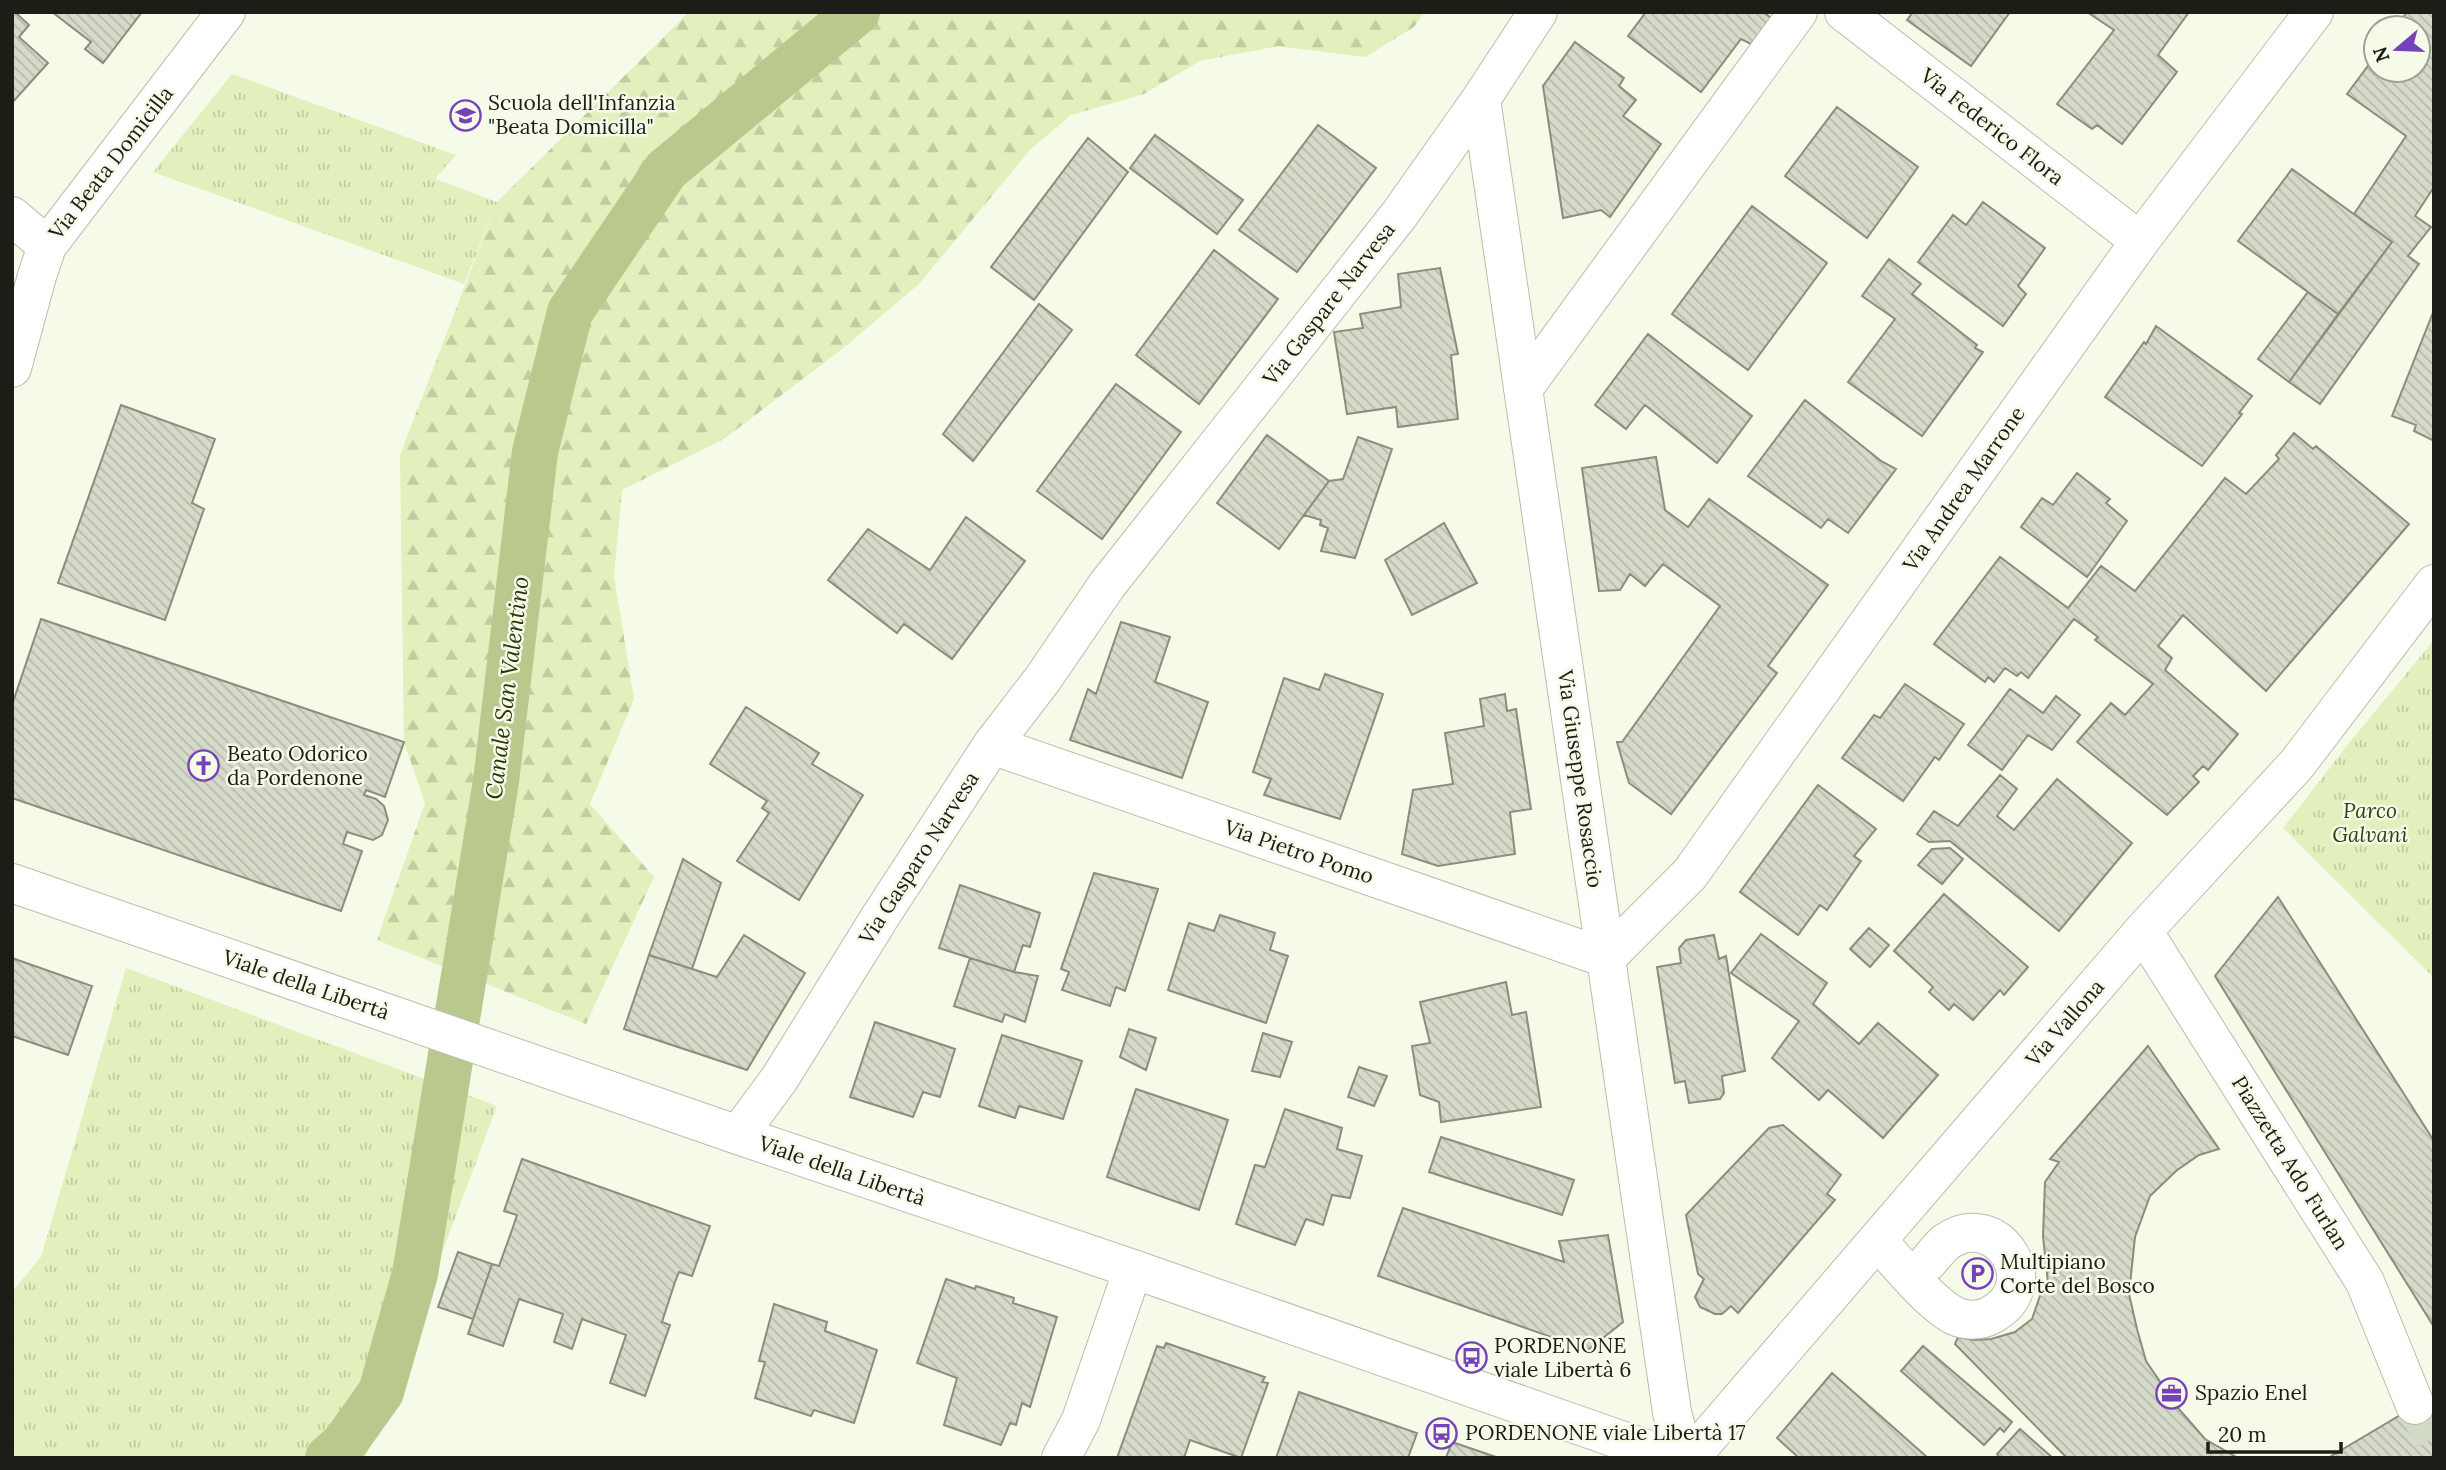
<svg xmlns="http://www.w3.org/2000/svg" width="2446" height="1470" viewBox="0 0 2446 1470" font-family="Lora,serif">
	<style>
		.forest { fill: url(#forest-firs) }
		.park { fill: url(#park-tufts) }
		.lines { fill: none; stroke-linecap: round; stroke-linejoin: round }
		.canal { stroke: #b9c98e; stroke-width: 46 }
		.building { fill: url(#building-back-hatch); stroke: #898e7d; stroke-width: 2 }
		.minor-tunnel { stroke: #d4dac8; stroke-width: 38; stroke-dasharray: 38 19; stroke-linecap: butt }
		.minor-casing { stroke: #b8beab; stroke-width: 40 }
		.minor { stroke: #fff; stroke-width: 38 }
		.labels { text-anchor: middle; stroke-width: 5; stroke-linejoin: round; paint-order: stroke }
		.poi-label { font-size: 21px; fill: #1b1d16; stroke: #f5fbe8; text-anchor: start }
		.street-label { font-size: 21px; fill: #1b1d16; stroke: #f5fbe8 }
		.park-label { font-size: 21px; font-style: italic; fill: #353f13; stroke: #f5fbe8 }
		.water-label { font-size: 23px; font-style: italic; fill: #2d3608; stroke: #f5fbe8 }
	</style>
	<defs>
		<pattern id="forest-firs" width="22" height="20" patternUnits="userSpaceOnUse" patternTransform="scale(1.75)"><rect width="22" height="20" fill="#e1f0bc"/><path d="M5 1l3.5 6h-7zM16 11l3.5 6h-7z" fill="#c0cda1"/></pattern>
		<pattern id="park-tufts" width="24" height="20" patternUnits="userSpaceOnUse" patternTransform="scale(1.75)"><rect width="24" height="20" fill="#e1f0bc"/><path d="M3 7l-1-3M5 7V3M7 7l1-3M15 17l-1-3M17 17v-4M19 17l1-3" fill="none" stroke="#c0cda1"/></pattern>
		<pattern id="building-back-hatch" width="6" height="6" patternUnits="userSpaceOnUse" patternTransform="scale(1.75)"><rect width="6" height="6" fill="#d5dbc8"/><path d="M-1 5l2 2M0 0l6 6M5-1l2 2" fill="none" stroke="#b6bcab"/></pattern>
	</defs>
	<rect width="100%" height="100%" fill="#f5fbe8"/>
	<!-- forest -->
	<path class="forest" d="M689 12H1425L1414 27 1365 57 1278 46 1200 61 1144 94 1071 115 1030 150 919 284 842 349 724 439 622 490 614 576 634 699 590 804 654 877 586 1024 377 940 425 803 404 742 400 455 497 202Z"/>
	<!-- park -->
	<path class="park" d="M232 74 456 155 435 179 497 202 464 284 153 172Z
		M2434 640V978L2283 828 2349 743Z
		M126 968 497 1106 365 1458H12V1292L41 1257Z"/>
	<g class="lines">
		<!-- canal -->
		<path class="canal" d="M328 1458 344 1444 381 1392 415 1274 496 781 535 452 570 312 666 170 857 12"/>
	</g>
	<!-- building -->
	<path class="building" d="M12 12H15L29 25 19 37 48 63 12 103Z
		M52 12H142L103 63 85 49 91 42Z
		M1646 12H1763L1771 18 1751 44 1741 39 1701 92 1628 36Z
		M1913 12H2010L1971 66 1907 20Z
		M2087 12H2189L2158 55 2177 72 2122 144 2097 125 2092 129 2057 104 2114 30Z
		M2407 12H2434V187L2415 216 2431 227 2408 256 2419 264 2320 404 2289 382 2392 242 2354 214 2406 136 2347 94 2376 55V70H2418V28H2396Z
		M1575 42 1624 78 1619 86 1636 100 1623 116 1661 144 1610 217 1601 210 1563 218 1543 86Z
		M1837 107 1918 167 1867 238 1785 176Z
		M1318 125 1376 168 1297 272 1239 230Z
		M1155 135 1243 200 1217 234 1130 168Z
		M1088 138 1128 172 1034 300 991 267Z
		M2292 169 2392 242 2338 314 2238 241Z
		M1983 202 2045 248 2018 286 2026 294 2003 326 1918 262 1953 215 1966 225Z
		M1752 206 1827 263 1748 370 1672 314Z
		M1214 250 1278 299 1199 404 1136 355Z
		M1889 259 1921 284 1912 294 1977 345 1975 348 1983 352 1922 436 1848 382 1895 319 1862 296Z
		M1440 268 1458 354 1451 355 1458 419 1398 427 1396 407 1347 414 1334 332 1363 328 1360 314 1401 307 1398 274Z
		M2308 292 2338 314 2289 382 2258 359Z
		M1039 304 1072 330 973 461 943 434Z
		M2434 310V441L2414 431 2416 425 2392 416Z
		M2156 326 2252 396 2239 413 2242 414 2202 466 2105 397 2144 342 2146 344Z
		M1648 334 1752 416 1717 463 1645 405 1626 429 1595 405Z
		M1116 384 1181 432 1102 539 1037 491Z
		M1805 400 1881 461 1896 469 1848 533 1828 519 1821 528 1748 476Z
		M121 405 215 439 192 503 204 509 165 620 58 583Z
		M2294 433 2313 449 2316 446 2409 524 2266 691 2183 615 2158 646 2172 658 2165 670 2238 734 2208 770 2203 766 2193 776 2199 782 2167 815 2077 742 2111 703 2125 715 2153 684 2095 640 2098 637 2074 619 2028 678 2021 672 2017 676 2005 668 1994 682 1988 677 1985 682 1934 644 2000 557 2068 608 2101 566 2135 591 2225 478 2246 494 2279 459 2276 455Z
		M1267 435 1329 481 1279 549 1217 503Z
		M1358 437 1392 449 1355 558 1321 551 1328 528 1320 525 1321 520 1304 515 1329 481 1343 479Z
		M1656 457 1665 510 1688 527 1709 499 1828 585 1768 666 1777 673 1671 814 1629 783 1617 742H1622L1720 606 1663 564 1645 586 1630 574 1620 590 1599 591 1582 468Z
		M2077 473 2110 499 2106 503 2127 521 2087 577 2021 527 2042 498 2053 505Z
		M966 517 1025 561 952 659 904 624 897 633 828 580 868 529 930 570Z
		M1444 523 1477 583 1412 615 1385 560Z
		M41 619 404 742 385 797 366 790 364 795 376 799 384 806 388 820 382 835 373 840 347 832 343 844 362 851 341 911 12 798V705Z
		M1121 622 1170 637 1155 682 1208 702 1182 778 1070 740 1088 689 1096 694Z
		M1325 674 1383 694 1340 819 1264 795 1271 779 1253 772 1284 678 1319 690Z
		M1905 684 1964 724 1939 760 1935 757 1903 801 1842 758 1874 715 1880 718Z
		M2010 689 2043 713 2056 696 2080 715 2052 750 2028 735 2002 770 1968 745Z
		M1505 694 1507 711 1516 709 1531 809 1510 812 1515 854 1438 866 1402 854 1413 790 1453 784 1445 733 1484 726 1480 699Z
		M746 707 819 753 812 764 863 795 799 900 737 861 769 813 762 808 767 801 710 764Z
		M2000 775 2017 789 1997 816 2014 830 2057 779 2132 843 2059 931 1950 841 1929 842 1917 834 1934 811 1958 826Z
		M1818 785 1876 829 1854 856 1861 861 1827 910 1820 905 1798 935 1740 892Z
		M1950 848 1963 859 1942 884 1918 865 1932 849Z
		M683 859 721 883 692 969 649 955Z
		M1094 873 1158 889 1125 991 1116 987 1110 1006 1062 990 1069 972 1061 969Z
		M960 885 1040 913 1030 947 1023 945 1014 972 939 948Z
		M1944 894 2028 967 2004 995 2000 990 1973 1020 1954 1004 1949 1010 1929 992 1933 987 1894 951Z
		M2278 897 2434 1141V1327L2215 976Z
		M1220 915 1275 933 1270 950 1288 956 1266 1023 1168 990 1189 923 1214 931Z
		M1869 928 1889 945 1870 967 1850 949Z
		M1761 934 1827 983 1813 1004 1859 1044 1878 1023 1938 1075 1883 1138 1828 1090 1819 1100 1772 1058 1799 1021 1731 973Z
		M744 935 805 973 747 1070 624 1029 649 955 717 977Z
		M1714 935 1719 959 1726 956 1745 1071 1722 1076 1724 1093 1720 1099 1689 1103 1685 1081 1675 1083 1657 967 1681 963 1679 948 1686 940Z
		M12 958 92 986 68 1055 12 1036Z
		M970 958 1014 972 1038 976 1025 1022 1005 1014 1002 1022 954 1006Z
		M1506 982 1512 1015 1526 1012 1541 1107 1441 1122 1439 1102 1420 1095 1412 1046 1430 1043 1420 1002Z
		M875 1022 955 1049 940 1097 923 1092 913 1117 850 1097Z
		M1129 1029 1156 1038 1146 1070 1120 1057Z
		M1263 1033 1292 1042 1280 1077 1252 1071Z
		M1002 1035 1082 1061 1063 1119 1019 1106 1015 1118 979 1106Z
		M2148 1046 2219 1149 2199 1155 2176 1171 2150 1196 2135 1237 2129 1294 2137 1329 2146 1361 2178 1408 2205 1439 2238 1458H2067L1955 1344 1958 1337 1974 1340 1991 1339 2015 1332 2032 1319 2041 1293 2048 1283 2043 1236 2045 1182 2059 1162 2050 1159Z
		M1359 1067 1387 1076 1374 1106 1348 1097Z
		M1136 1089 1228 1120 1199 1210 1107 1177Z
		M1285 1109 1342 1128 1337 1149 1362 1156 1350 1198 1332 1195 1323 1225 1306 1219 1295 1245 1236 1224 1255 1165 1265 1167Z
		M1783 1125 1841 1175 1827 1194 1835 1200 1738 1313 1731 1306 1722 1314H1715L1700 1307 1695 1297 1704 1279 1698 1274 1686 1215 1769 1128Z
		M1441 1137 1574 1180 1562 1215 1429 1172Z
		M522 1159 710 1226 692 1276 679 1272 675 1282 662 1322 670 1325 645 1396 610 1383 626 1335 582 1319 572 1349 554 1342 563 1314 519 1299 503 1346 468 1334 492 1264 499 1266 513 1227 517 1215 504 1211Z
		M1403 1208 1564 1262 1559 1241 1608 1235 1623 1322 1588 1350 1378 1276Z
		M458 1252 492 1264 473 1319 438 1307Z
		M946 1279 975 1289 976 1286 1014 1298 1013 1303 1057 1317 1030 1407 1022 1403 1016 1425 1010 1423 1001 1445 944 1425 957 1378 917 1363Z
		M774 1304 827 1322 825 1331 877 1350 854 1423 814 1410 811 1416 755 1398 765 1362 759 1361Z
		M1166 1343 1265 1377 1262 1382 1268 1383 1241 1458 1190 1440 1184 1458H1117L1157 1346 1164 1348Z
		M1923 1346 2012 1422 2004 1432 2000 1428 1984 1445 1901 1371Z
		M1832 1373 1928 1458H1799L1777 1438Z
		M1299 1392 1417 1433 1408 1458H1276Z
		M2434 1395V1458H2328Z
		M2020 1429 2046 1452 2053 1458H2000L1997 1454Z
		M1452 1442 1499 1458H1446Z"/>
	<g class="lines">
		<!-- minor-tunnel -->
		<path class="minor-tunnel" d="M2415 1405 2434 1439"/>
		<defs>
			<path id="minor" d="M1844 12 2140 241
				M1481 99 1672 1412 1684 1458
				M12 216 47 246
				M12 368 37 276 47 246 226 12
				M1523 389 1798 12
				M992 745 1606 958 1690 874 2140 241 2314 12
				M12 883 738 1135 1133 1269 1672 1458
				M2143 931 2365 1282 2415 1405
				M738 1135 780 1078 880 917 992 745 1042 680 1107 585 1399 215 1481 99 1538 12
				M1878 1241C1896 1261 1931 1304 1955 1316 1966 1321 1981 1321 1991 1315 2048 1285 1997 1206 1946 1242 1939 1248 1934 1255 1928 1262
				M1061 1458 1081 1420 1133 1269
				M1690 1458 2143 931 2297 764 2434 584"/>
		</defs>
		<!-- minor casing -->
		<use href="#minor" class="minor-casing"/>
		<!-- minor -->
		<use href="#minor" class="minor"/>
	</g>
	<!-- icons -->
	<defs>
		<symbol id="school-ring" viewBox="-11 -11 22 22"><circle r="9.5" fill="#f5fbe8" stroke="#7742b9" stroke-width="1.5"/><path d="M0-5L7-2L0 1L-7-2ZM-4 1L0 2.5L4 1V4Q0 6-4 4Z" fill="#7742b9"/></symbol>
		<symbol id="church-ring" viewBox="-11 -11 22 22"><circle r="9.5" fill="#f5fbe8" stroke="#7742b9" stroke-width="1.5"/><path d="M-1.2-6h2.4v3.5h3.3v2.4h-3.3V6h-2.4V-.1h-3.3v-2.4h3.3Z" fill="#7742b9"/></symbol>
		<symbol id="parking-ring" viewBox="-11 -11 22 22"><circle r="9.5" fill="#f5fbe8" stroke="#7742b9" stroke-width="1.5"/><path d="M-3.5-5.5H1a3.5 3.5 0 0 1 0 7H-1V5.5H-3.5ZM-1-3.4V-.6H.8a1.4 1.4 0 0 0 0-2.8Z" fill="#7742b9"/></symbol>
		<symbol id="bus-ring" viewBox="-11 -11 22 22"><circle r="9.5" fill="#f5fbe8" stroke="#7742b9" stroke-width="1.5"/><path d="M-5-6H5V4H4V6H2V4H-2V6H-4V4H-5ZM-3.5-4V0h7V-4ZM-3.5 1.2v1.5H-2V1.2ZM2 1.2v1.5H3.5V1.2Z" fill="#7742b9"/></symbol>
		<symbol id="office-ring" viewBox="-11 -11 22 22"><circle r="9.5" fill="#f5fbe8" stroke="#7742b9" stroke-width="1.5"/><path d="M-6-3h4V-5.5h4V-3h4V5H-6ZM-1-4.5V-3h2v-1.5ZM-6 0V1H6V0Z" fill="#7742b9"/></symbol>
	</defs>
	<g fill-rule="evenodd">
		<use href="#school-ring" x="448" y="98" width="35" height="35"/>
		<use href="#church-ring" x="186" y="748" width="35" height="35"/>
		<use href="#parking-ring" x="1960" y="1256" width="35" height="35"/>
		<use href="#bus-ring" x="1454" y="1340" width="35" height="35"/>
		<use href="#office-ring" x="2154" y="1376" width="35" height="35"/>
		<use href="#bus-ring" x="1424" y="1416" width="35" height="35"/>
	</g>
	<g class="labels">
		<!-- poi labels -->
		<g class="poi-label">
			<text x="488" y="110">Scuola dell'Infanzia<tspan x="488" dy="24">"Beata Domicilla"</tspan></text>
			<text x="227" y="761">Beato Odorico<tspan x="227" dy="24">da Pordenone</tspan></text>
			<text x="2000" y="1269">Multipiano<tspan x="2000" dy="24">Corte del Bosco</tspan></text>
			<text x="1494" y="1353">PORDENONE<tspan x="1494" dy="24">viale Libertà 6</tspan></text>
			<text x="2195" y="1400">Spazio Enel</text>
			<text x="1465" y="1440">PORDENONE viale Libertà 17</text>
		</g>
		<!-- street labels -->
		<g class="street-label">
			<text transform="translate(1992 127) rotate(38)" y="7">Via Federico Flora</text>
			<text transform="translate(111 163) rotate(-52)" y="7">Via Beata Domicilla</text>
			<text transform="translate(1329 304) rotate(-52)" y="7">Via Gaspare Narvesa</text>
			<text transform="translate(1964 489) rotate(-55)" y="7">Via Andrea Marrone</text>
			<text transform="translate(1580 779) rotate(82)" y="7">Via Giuseppe Rosaccio</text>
			<text transform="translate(1299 852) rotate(19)" y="7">Via Pietro Pomo</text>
			<text transform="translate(919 858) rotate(-57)" y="7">Via Gasparo Narvesa</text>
			<text transform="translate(306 985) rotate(19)" y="7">Viale della Libertà</text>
			<text transform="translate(2065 1023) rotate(-49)" y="7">Via Vallona</text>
			<text transform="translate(2290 1163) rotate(58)" y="7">Piazzetta Ado Furlan</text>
			<text transform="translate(842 1171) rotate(19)" y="7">Viale della Libertà</text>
		</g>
		<!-- park labels -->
		<g class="park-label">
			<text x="2370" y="818">Parco<tspan x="2370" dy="24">Galvani</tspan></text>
		</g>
		<!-- water labels -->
		<g class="water-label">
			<text transform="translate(507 688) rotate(-83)" y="8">Canale San Valentino</text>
		</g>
	</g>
	<!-- border -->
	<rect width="2446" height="1470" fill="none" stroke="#1b1d16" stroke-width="28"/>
	<!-- north arrow -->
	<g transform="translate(2397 49) rotate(251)"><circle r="33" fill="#f5fbe8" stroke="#9ea294" stroke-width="2"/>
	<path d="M0-5L12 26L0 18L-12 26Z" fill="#7742b9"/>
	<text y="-10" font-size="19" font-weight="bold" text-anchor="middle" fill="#1b1d16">N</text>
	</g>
	<!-- scale -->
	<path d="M2208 1442v10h133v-10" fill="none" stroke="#1b1d16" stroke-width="3.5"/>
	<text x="2218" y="1442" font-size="21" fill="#1b1d16" stroke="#f5fbe8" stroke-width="5" paint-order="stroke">20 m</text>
</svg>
